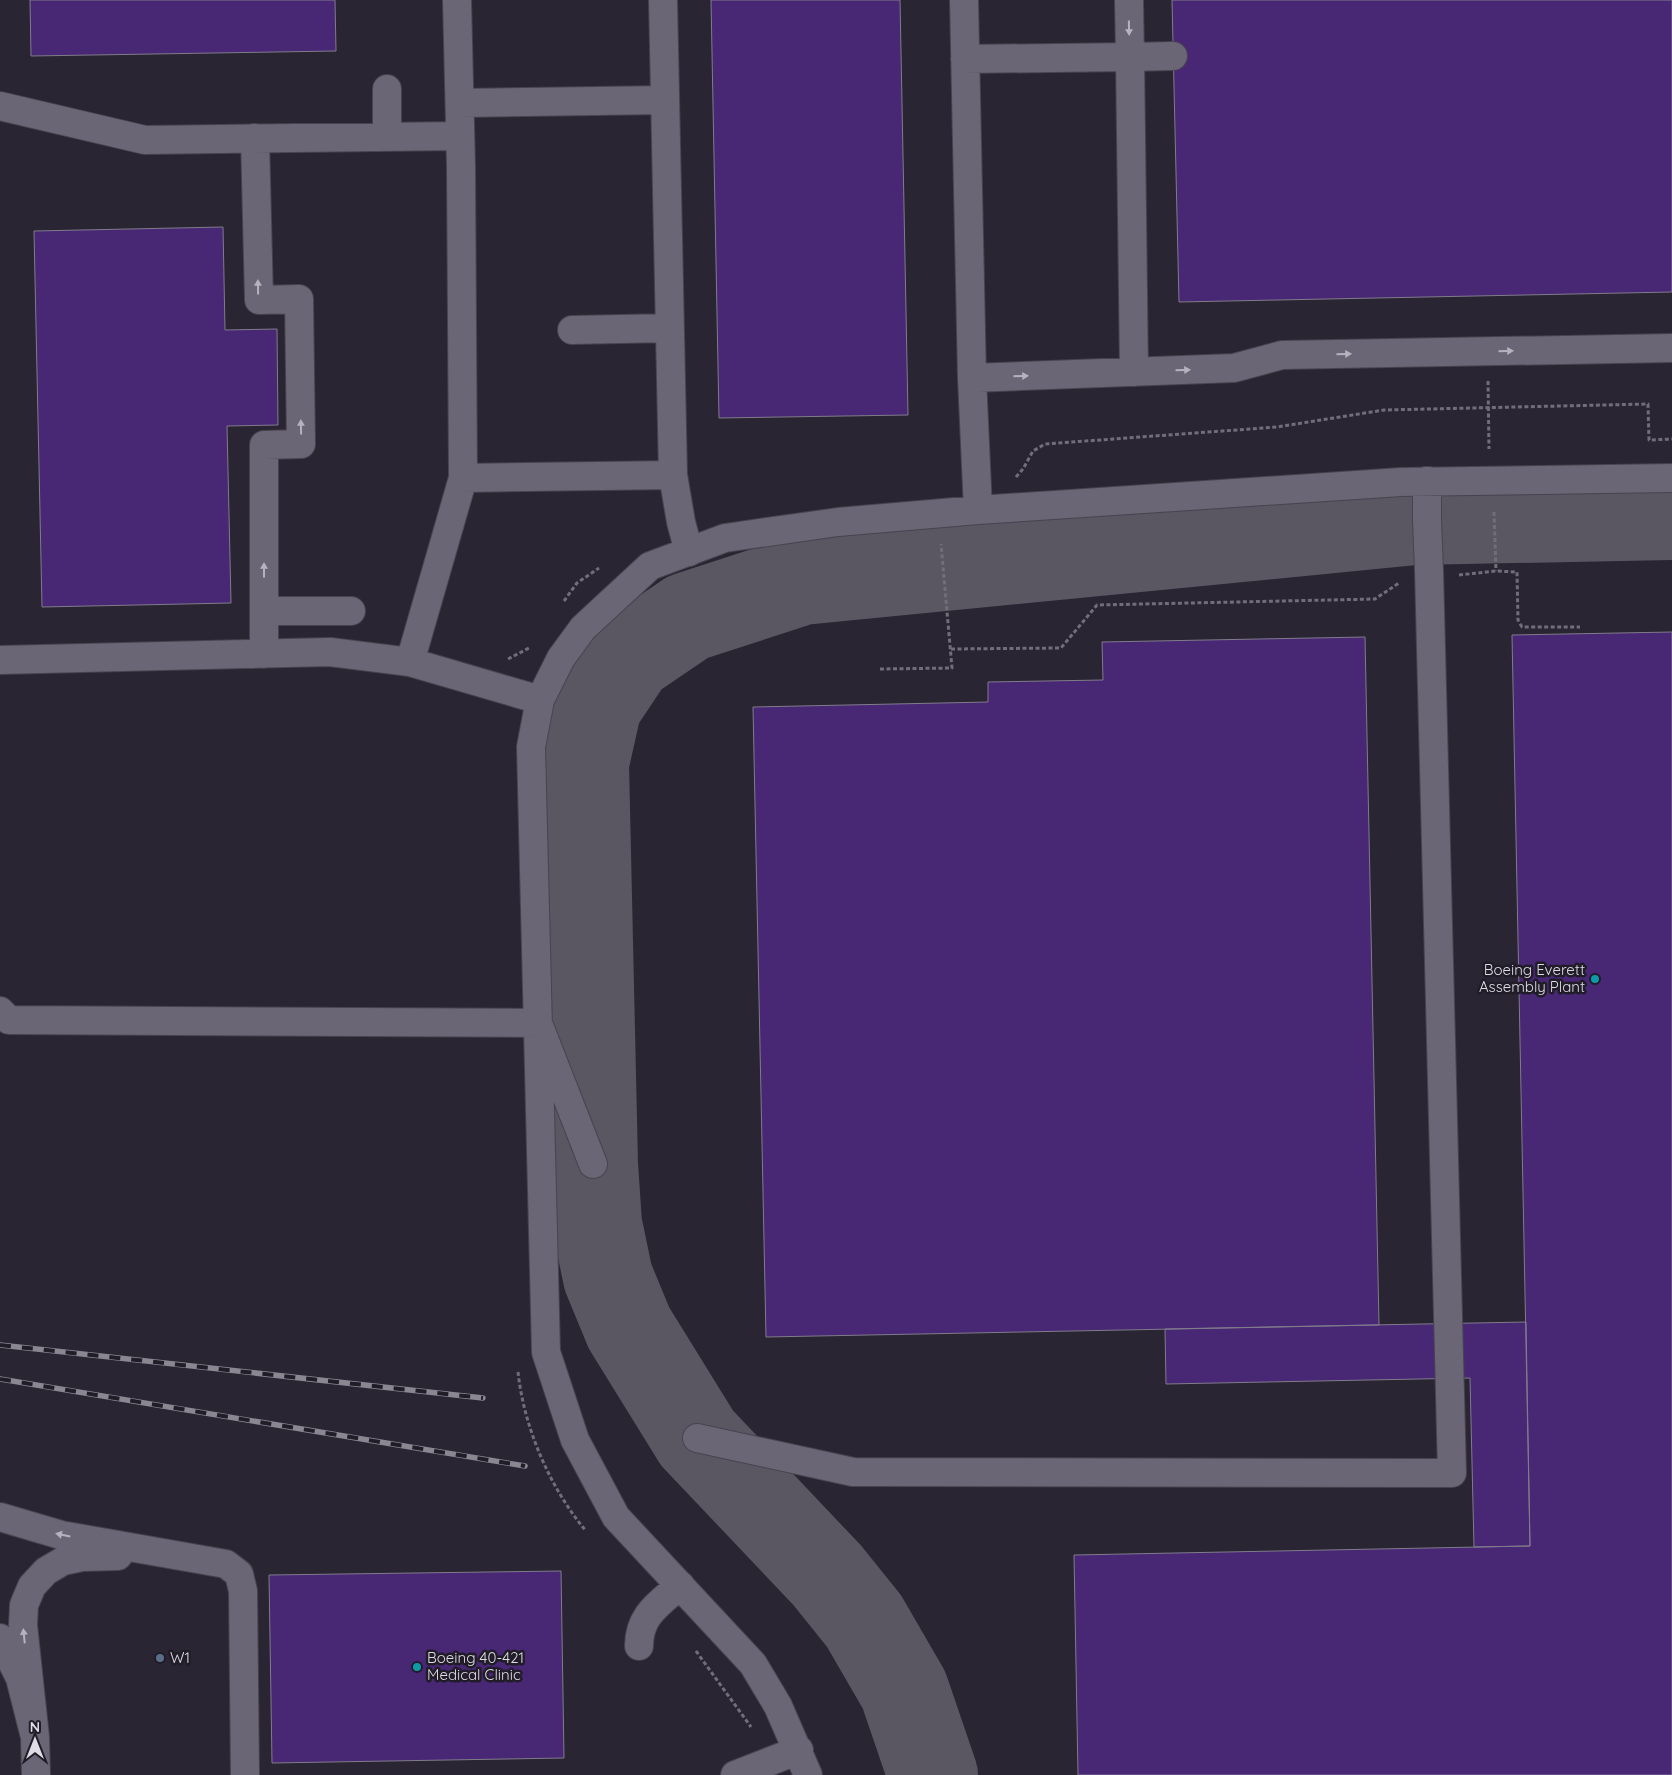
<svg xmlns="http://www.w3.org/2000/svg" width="1672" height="1775" viewBox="0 0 1672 1775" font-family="Quicksand,sans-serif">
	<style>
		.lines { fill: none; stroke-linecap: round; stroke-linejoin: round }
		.taxiway { stroke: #5a5662; stroke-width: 90 }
		.building { fill: #482775; stroke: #817c8c }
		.minor-casing { stroke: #47444f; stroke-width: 30 }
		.path { stroke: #726e79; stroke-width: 3; stroke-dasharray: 4 2.5; stroke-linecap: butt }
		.minor { stroke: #6a6675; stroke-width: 28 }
		.rail-casing { stroke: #8a8792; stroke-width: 5.5 }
		.rail { stroke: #201c28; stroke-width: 4; stroke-dasharray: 11; stroke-linecap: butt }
		.oneway { fill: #b6b3be }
		.culture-dot { fill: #0f9aa8; stroke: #201c28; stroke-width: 2 }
		.service-dot { fill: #5c6f8a; stroke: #201c28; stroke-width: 2 }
		.labels { text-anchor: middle; stroke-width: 5; stroke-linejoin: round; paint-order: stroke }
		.poi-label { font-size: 15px; fill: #dfdce5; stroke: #201c28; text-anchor: start }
	</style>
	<rect width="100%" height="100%" fill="#292532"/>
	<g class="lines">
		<!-- taxiway -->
		<path class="taxiway" d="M933 1775 904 1690 864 1621 827 1575 697 1438 629 1328 608 1277 597 1224 593 1164 584 763 597 705 629 657 688 617 802 580 1415 520 1672 515"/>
	</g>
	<!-- building -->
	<path class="building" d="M30 0H335L336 51 31 56Z
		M711 0H900L908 415 719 418Z
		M1172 0H1672V292L1179 302Z
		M223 227 225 330 277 329 278 425 227 426 231 603 42 607 34 231Z
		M1672 632V1775H1078L1074 1555 1530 1546 1512 635Z
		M1365 637 1379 1325 766 1337 753 707 988 702V682L1103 680 1102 642Z
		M1526 1322 1530 1546 1474 1547 1470 1378 1166 1384 1165 1329Z
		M561 1571 564 1758 272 1763 269 1575Z"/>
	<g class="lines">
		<defs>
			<path id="minor" d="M663 0 673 475
				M964 0 972 378 978 510
				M1129 0 1130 57 1173 56
				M965 59 1130 57 1134 372
				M387 89V137
				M460 103 665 100
				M0 106 145 140 460 136
				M255 138 259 300 299 299 301 444 264 445V654
				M572 330 669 328
				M972 378 1234 368 1282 355 1672 348
				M463 478 673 475 681 522 689 552
				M264 611H351
				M0 660 330 652 410 662 540 700
				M410 662 463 478 461 166 457 0
				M0 1011 9 1020 538 1023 593 1164
				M697 1438 853 1472 1452 1473 1429 570 1427 520V481
				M0 1517 61 1535 226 1564 239 1574 243 1591 245 1775
				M0 1638 20 1678 35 1737 36 1775
				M639 1646C639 1615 659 1604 680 1585
				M35 1737 23 1625 24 1605 32 1586 46 1571 63 1561 82 1557 118 1556
				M735 1775 799 1750
				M808 1775 778 1706 753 1664 616 1517 575 1440 546 1352 531 747 540 700 561 658 583 628 650 566 725 538 838 522 978 510 1401 482 1672 478"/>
		</defs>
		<!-- minor casing -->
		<use href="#minor" class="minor-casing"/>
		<!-- path -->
		<path class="path" d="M1488 381 1489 449
			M1016 477 1023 469 1033 451 1045 444 1277 427 1384 410 1648 404 1649 440 1672 439
			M1494 512 1496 571
			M1459 575 1496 571 1517 572 1518 620 1522 627H1580
			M564 601 577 583 599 568
			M951 649 1061 648 1097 605 1375 599 1399 583
			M508 659 529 648
			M880 669 952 668 941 544
			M518 1372C524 1428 550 1488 586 1531
			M696 1651 751 1727"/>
		<!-- minor -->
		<use href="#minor" class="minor"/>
		<defs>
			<path id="rail" d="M0 1345 483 1398
				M0 1379 525 1466"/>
		</defs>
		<!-- rail casing -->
		<use href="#rail" class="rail-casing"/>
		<!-- rail -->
		<use href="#rail" class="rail"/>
	</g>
	<!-- one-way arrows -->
	<defs><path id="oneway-solid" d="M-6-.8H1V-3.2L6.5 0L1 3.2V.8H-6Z" transform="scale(1.25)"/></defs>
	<g class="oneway">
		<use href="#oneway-solid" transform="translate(1129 28) rotate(89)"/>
		<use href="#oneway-solid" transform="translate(258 287) rotate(-91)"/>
		<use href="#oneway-solid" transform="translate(1506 351) rotate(-1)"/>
		<use href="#oneway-solid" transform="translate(1344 354) rotate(-1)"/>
		<use href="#oneway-solid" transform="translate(1183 370) rotate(-2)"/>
		<use href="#oneway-solid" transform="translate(1021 376) rotate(-2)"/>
		<use href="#oneway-solid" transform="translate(301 427) rotate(-91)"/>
		<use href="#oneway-solid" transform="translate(264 570) rotate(-90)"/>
		<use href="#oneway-solid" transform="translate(63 1535) rotate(-168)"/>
		<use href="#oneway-solid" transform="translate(24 1636) rotate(-96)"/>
	</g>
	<!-- markers -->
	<g class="culture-dot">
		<circle cx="1595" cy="979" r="5"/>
		<circle cx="417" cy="1667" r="5"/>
	</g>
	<circle class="service-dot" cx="160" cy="1658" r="5"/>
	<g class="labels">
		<!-- poi labels -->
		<g class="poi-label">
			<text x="1585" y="975" text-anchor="end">Boeing Everett<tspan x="1585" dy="17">Assembly Plant</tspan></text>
			<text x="170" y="1663">W1</text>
			<text x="427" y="1663">Boeing 40-421<tspan x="427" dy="17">Medical Clinic</tspan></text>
		</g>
	</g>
	<!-- north arrow -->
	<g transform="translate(35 1740)" stroke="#201c28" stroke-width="4" paint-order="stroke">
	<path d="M0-4L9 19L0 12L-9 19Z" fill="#dfdce5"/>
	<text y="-8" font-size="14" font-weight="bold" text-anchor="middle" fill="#dfdce5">N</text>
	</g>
</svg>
